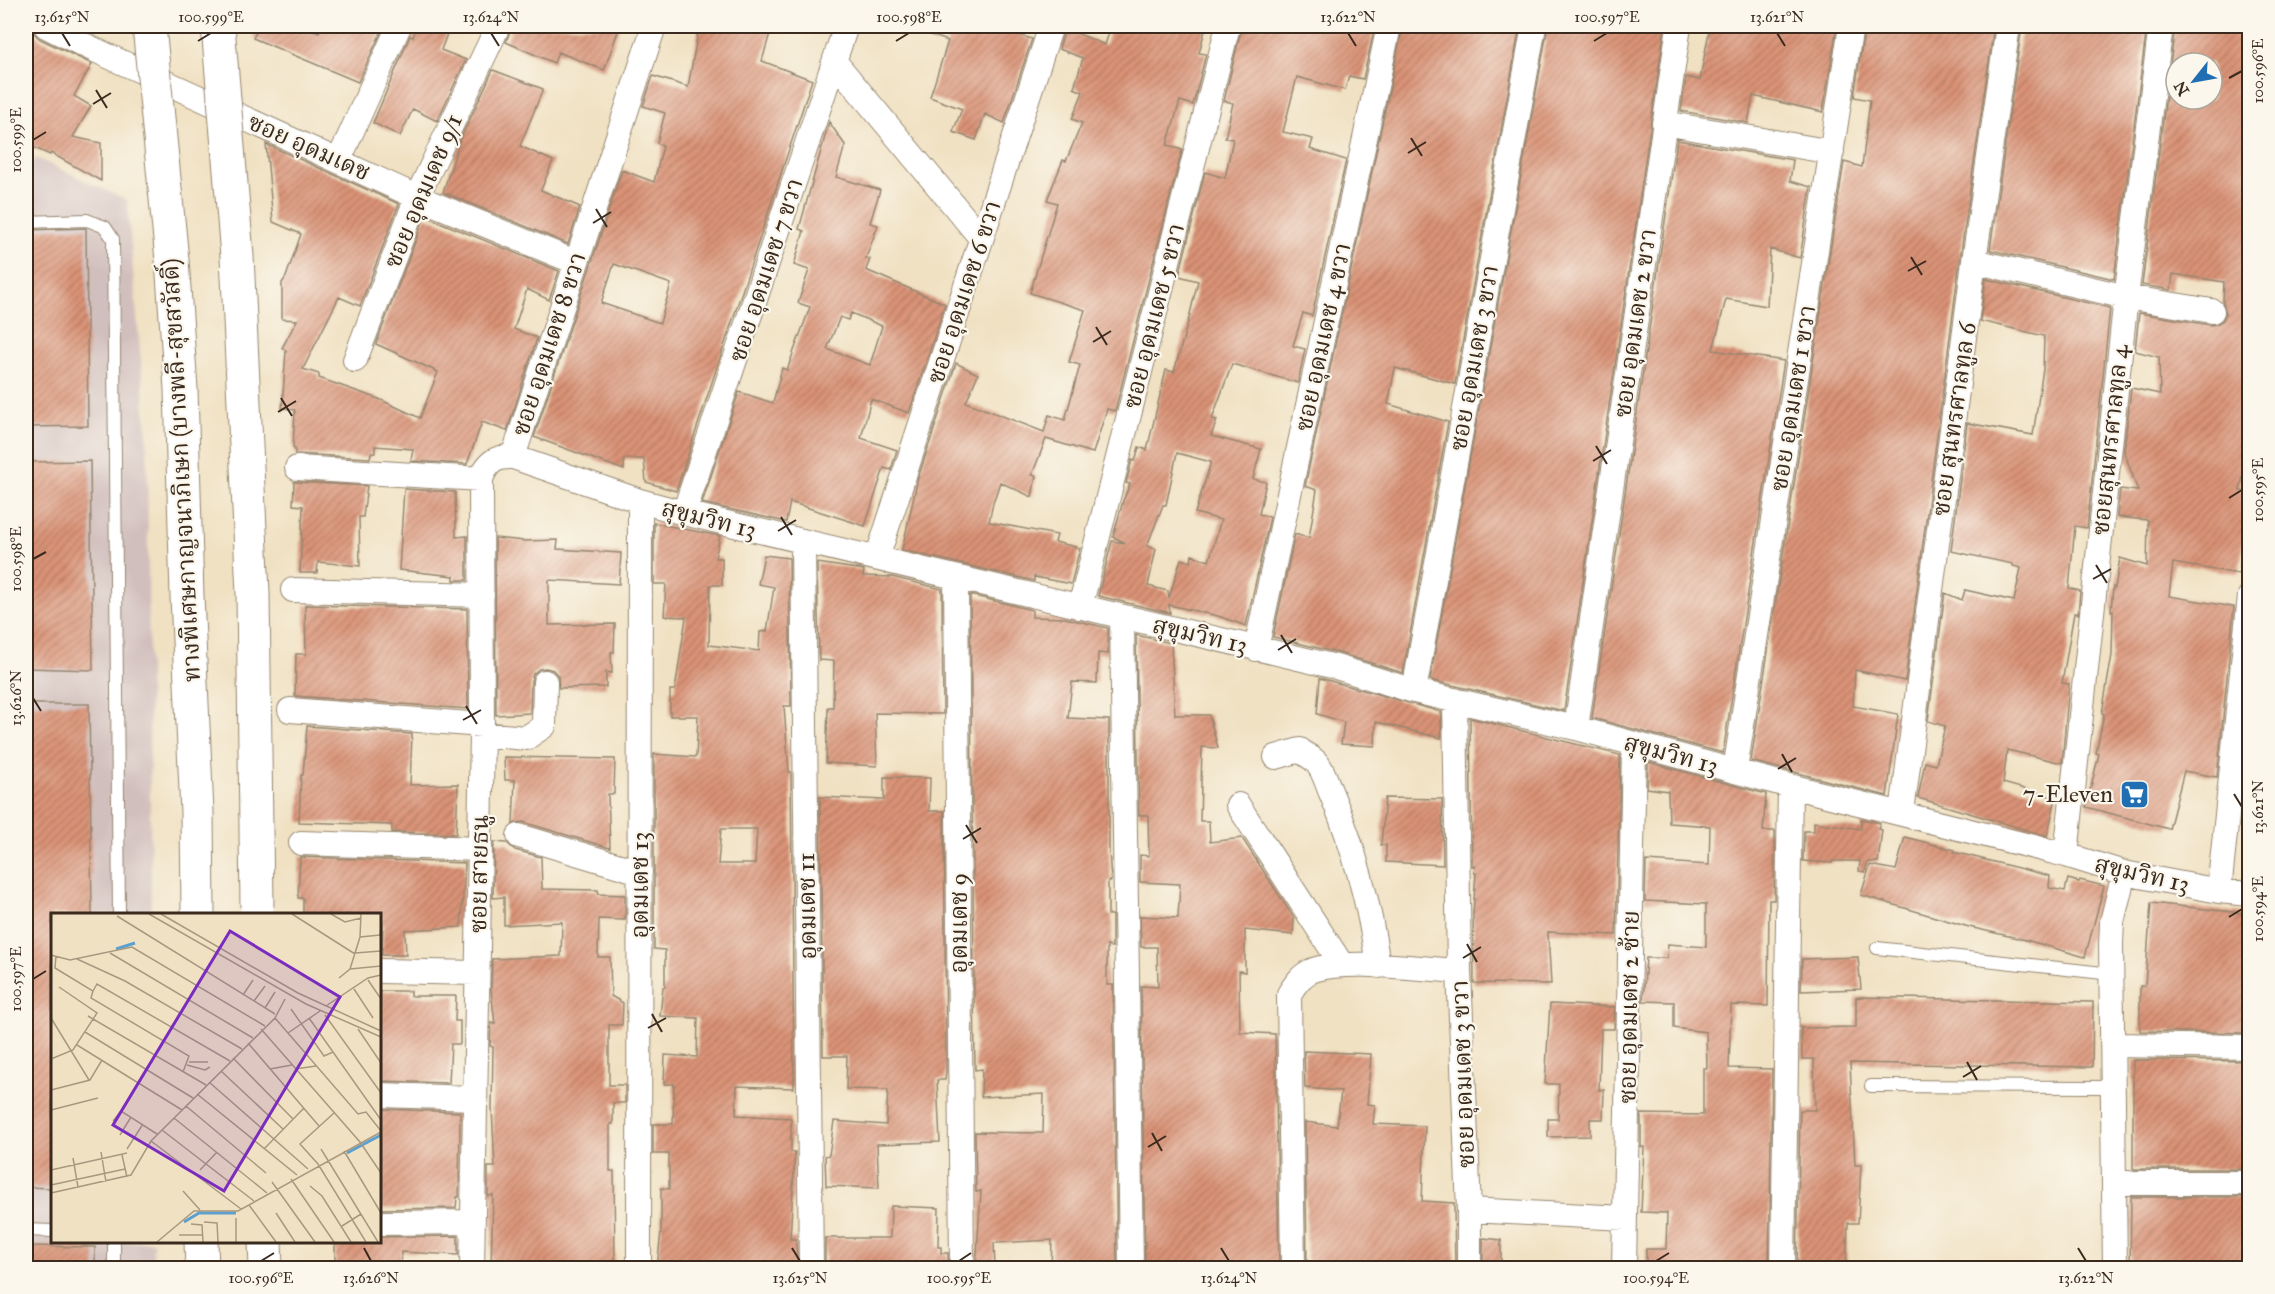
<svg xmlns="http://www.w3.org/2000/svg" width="2275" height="1294" viewBox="0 0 2275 1294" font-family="'IM FELL Great Primer','Noto Serif Thai',serif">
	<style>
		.industrial { fill: #d1bfbd }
		.building { fill: url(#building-hatch); fill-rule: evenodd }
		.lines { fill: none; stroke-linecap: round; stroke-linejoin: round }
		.lane-casing { stroke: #968670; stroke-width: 14 }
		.street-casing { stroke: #968670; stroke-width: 26 }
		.highway-casing { stroke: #968670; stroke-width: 35 }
		.lane { stroke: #fff; stroke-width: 12 }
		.street { stroke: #fff; stroke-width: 24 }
		.highway { stroke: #fff; stroke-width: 33 }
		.highway-bridge-casing { stroke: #968670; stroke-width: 35; stroke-linecap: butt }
		.highway-bridge { stroke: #fff; stroke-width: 33 }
		.ticks { fill: none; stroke: #3b2a1e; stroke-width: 2 }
		.labels { text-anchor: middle; stroke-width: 4.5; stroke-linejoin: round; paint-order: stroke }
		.street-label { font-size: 24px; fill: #3b2a1e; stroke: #fbf7ec }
		.poi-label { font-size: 24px; fill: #3b2a1e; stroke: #fbf7ec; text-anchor: end }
		.inset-river { fill: none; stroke: #5ca0d1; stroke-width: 3 }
		.inset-road { fill: none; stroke: #a89880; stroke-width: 1.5 }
		.view { fill: #7b2cbf; fill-opacity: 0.15; stroke: #7b2cbf; stroke-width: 3 }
		.inset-edge { fill: none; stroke: #3b2a1e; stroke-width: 3 }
		.neatline { fill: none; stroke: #3b2a1e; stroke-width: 2 }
		.ticks-label { font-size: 15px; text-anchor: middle; fill: #3b2a1e }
	</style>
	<defs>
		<pattern id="building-hatch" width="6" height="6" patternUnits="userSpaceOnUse" patternTransform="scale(1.5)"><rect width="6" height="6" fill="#da9377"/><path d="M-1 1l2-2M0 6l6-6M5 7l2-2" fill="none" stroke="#b27861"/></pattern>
	</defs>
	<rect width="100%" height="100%" fill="#fbf7ec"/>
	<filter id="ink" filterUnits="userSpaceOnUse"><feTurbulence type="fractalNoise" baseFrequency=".0167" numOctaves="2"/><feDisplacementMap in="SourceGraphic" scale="12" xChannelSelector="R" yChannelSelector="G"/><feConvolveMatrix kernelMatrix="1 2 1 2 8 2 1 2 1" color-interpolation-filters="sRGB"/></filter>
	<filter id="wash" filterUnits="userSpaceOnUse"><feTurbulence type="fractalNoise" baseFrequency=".008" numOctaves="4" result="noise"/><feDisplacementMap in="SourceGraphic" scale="24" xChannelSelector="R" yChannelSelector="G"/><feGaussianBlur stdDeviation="1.35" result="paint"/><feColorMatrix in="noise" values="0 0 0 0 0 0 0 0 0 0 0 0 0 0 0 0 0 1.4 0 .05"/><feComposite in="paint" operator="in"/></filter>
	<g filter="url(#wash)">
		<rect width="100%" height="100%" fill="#f0e1c2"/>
		<!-- industrial -->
		<path class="industrial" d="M36 158 127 200 147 433 151 914H52V1242H153V1268H26V170Z"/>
		<g id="blocks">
			<!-- building -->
			<path class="building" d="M26 26H32L34 33 40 39 92 64 74 96 91 106 73 137 101 143V181L51 153 50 155 26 144Z
				M259 26H303L319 32 322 26H384L358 82 253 38Z
				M417 26H450L441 50 466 60 437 121 413 109 400 136 373 123 410 36 413 37Z
				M512 26H620L604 70 558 52 554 63 506 42Z
				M699 26H772L762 61 812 80 676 491 646 482 644 459H624V470L534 437 622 170 654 182 663 146 657 143 665 113 643 106 653 76 688 87ZM614 264 671 284 660 323 601 303Z
				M912 26H1025L1022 36 1032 39 1004 123 985 114 976 140 953 132 962 109 930 97 948 41 911 28Z
				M1111 26H1206L1199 53 1206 54 1193 105 1180 101 1167 145 1182 150 1115 411 1107 409 1093 453 1046 439 1032 475 1036 476 1032 497 1000 482 993 503 989 522 1057 535 1055 542 1080 548 1071 584 1034 577V581L902 550 918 478 956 363 978 374 966 402 1044 432 1049 415 1065 420 1080 365 1069 362 1085 310 1030 293 1057 203 1047 200 1063 160 1066 161 1082 123 1072 119 1083 92 1074 88 1083 58 1059 49 1065 28 1105 45Z
				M1242 26H1375L1363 79 1349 76 1345 90 1297 77 1283 132 1313 139 1310 149 1346 160 1312 316 1303 313 1293 346 1305 349 1298 383 1232 364 1212 419 1217 420 1211 436 1261 449 1253 479 1266 482 1259 514 1270 517 1246 626 1218 616 1169 605 1170 613 1098 596 1112 541 1126 543 1113 537 1123 501 1130 484 1126 483 1132 460 1135 461 1139 447 1147 450 1166 370 1174 372 1189 318 1198 281 1179 276 1205 172 1225 178 1233 139 1225 138 1233 103 1224 101ZM1177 453 1211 462 1195 513 1221 520 1209 561 1192 555 1191 562 1181 559 1169 598 1168 591 1148 586 1156 549 1147 546 1163 505H1166Z
				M1403 26H1520L1455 384 1395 368 1388 404 1448 422 1403 673 1339 653 1273 637 1295 534 1309 538 1317 490 1305 486Z
				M1548 26H1665L1564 711 1430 680Z
				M1710 26H1750L1769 30V26H1837L1823 112 1753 96 1748 123 1681 111 1686 77 1700 80Z
				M1865 26H1994L1960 259 1905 681 1855 670 1853 706 1898 714 1887 796 1751 761 1844 162 1862 167 1870 100 1854 97Z
				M2022 26H2147L2114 279 1990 250Z
				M2175 26H2250V443L2240 491 2246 492 2247 515 2239 574 2173 563 2169 596 2234 607 2217 777 2184 771 2169 829 2086 807 2099 754 2096 753 2104 714 2102 713 2112 655 2113 611H2111L2113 587 2115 588 2120 558 2147 566 2148 520 2117 517 2120 489 2138 491 2124 451 2131 388 2160 394 2159 357 2135 351 2139 313 2210 325 2216 324 2223 320 2226 313 2223 302 2224 282 2173 274 2171 290 2142 285ZM2176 63H2212V99H2176Z
				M493 70 543 89 520 146 553 161 541 190 580 207 568 244 443 192 460 140Z
				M829 122 845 145 836 177 880 190 870 223 878 225 866 258 870 259 866 270 945 304 909 413 871 399 861 438 897 450 891 470 884 468 865 526 790 502 786 522 702 503 739 392 773 403 782 368 787 370 810 307 798 303 809 270 794 265 804 231 799 229ZM851 313 882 326 870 365 827 349 840 317 848 320Z
				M1677 140 1793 160 1790 181 1811 187 1800 258 1770 249 1767 306 1726 299 1713 350 1784 361 1723 753 1592 718Z
				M266 144 399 204 360 306 339 297 303 369 319 374V378L379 399 420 418 438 372 376 344 425 216 559 271 549 300 527 289 514 329 537 338 507 431 482 422 467 464 411 461 413 449 375 446V453H371L370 458 295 454V449L293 448 295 410 284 408 282 410 286 350 282 348 297 320 282 319V283L286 277 301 234 273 222Z
				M86 228 88 426 26 427V230Z
				M1986 279 2110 308 2087 528 2075 526 2069 588 2080 591 2078 614 2074 613 2062 683 2069 684 2062 763 2007 750 2003 783 2056 798 2047 836 1918 798 1925 762 1936 765 1945 726 1928 721 1945 593 1962 600 1965 590 2014 601 2021 568 2013 566V564L1951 551 1967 423 2033 435 2043 369 2044 336 1980 321Z
				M90 461 93 670 26 668V462Z
				M294 482 367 486 363 517H359L360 566 318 562 317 573H300L303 506 293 505Z
				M404 489 455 492 456 537 467 536V580H454V576L399 570Z
				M654 523 720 536 715 558H722V585H710L709 645 759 651 760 632 767 631 774 587 758 584 764 555 789 558 791 706H784L789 772H791L794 1088 737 1086 736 1115 791 1118V1152H795L790 1239H796L797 1267 719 1264 718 1269H657L661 1231V1188L669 1189V1154H653V1124H673L674 1084H664L665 1055 697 1057 698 1018 660 1016 663 987H665V950L654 949V754L696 757 698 716H670V690H675L686 617 664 616 666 584H654ZM721 829H757L755 864H718Z
				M495 538 524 541 558 540 557 549 621 553 619 584 549 580V625L615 624 614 652H611L612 673 606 672V687L559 688 558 676 553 670 546 668 539 669 533 674 531 681 530 713 496 715Z
				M817 563 864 570 863 576 892 577 942 589 943 714 875 713 877 766 826 763 828 707H833L834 661 819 660Z
				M970 595 1032 610V617L1065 618 1108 628V654L1098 653 1097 683 1072 682 1068 718 1109 720V850L1111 881H1108V915H1112V947L1107 946V985H1113L1117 1269H1051L1052 1240 994 1243 995 1269 976 1268 981 1191 976 1192 975 1132 1043 1133 1044 1094 981 1097 982 1069 975 1070Z
				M305 605 467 609 468 709 295 696 296 654H306Z
				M1136 635 1171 643 1175 715H1209L1218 748 1202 747 1200 821H1209L1210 842 1242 838 1294 918 1293 935 1245 930V972L1239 971 1240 1032 1275 1034 1279 1269H1145L1141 986 1158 987 1157 947H1141L1140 916 1178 918 1180 884 1140 882V855L1149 856 1148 815H1139Z
				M1320 678 1441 712V738L1376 722 1375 746 1341 744 1344 722 1317 714Z
				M26 704H89L92 915H52V1188L26 1187Z
				M1470 718 1620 755 1616 935 1548 932 1551 984 1474 983 1473 914 1476 873H1474L1475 866H1472Z
				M307 726 412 734 410 785 458 784 456 834 392 832V825L299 822 301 775H303Z
				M2250 737V784L2245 783Z
				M504 757 615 759 614 794H608L610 848 523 822 513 824 515 780H505Z
				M1648 762 1766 794 1763 831H1775L1774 900H1769L1768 1006 1731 1005 1729 1068 1772 1069 1769 1269H1646V1249H1666L1667 1213 1641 1212 1644 1147H1641V1114L1703 1115V1068H1707L1706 1032 1674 1028V1002L1643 1001 1646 958H1667L1668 944 1706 947V904L1645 901 1646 861 1709 865 1710 826 1669 823 1668 791 1647 788Z
				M884 777 930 778 929 811H944L946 1071 945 1080H937L940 1142 877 1144 879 1188 826 1186 825 1156 829 1155 834 1121 886 1125 888 1090 846 1089 847 1056H823L820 797 884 800Z
				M1385 798 1442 799 1443 865 1386 862V845H1381Z
				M1861 819 1880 823 1878 829 1882 830 1878 862H1868L1865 872 1859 871 1860 861H1832V863L1803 861 1804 831H1814V822L1861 829Z
				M1905 837 1955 850 1954 852 2050 876 2049 888 2065 891 2068 879 2079 882 2080 880 2104 886 2085 957 2026 940 1969 927 1861 895 1870 865 1896 870Z
				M494 842 507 843 515 850 541 857 542 889 598 890 599 894 625 895V920L599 919 598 957H610L611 996 623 1003 622 1025H609V1085H625V1103H613V1124H610V1171H614L615 1269H491L493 1195 488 1196V1167H495L492 1109 493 1047 490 1046 491 1023 495 1024 491 990 492 959 561 956 562 922 504 925V897L493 898Z
				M300 857 465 863 461 927 405 930 406 955H382L383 923 380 922V915H303V898H298Z
				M2151 903 2250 914V1033L2140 1031V986H2145Z
				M1858 957 1861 989 1801 991 1802 959Z
				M380 991H411V996H456L455 1021H460V1044H451L449 1083 380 1081Z
				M1856 997 2093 1002 2092 1067 1850 1063 1855 1165H1861L1858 1223H1848L1846 1269H1797L1800 1110H1815L1814 1059H1802L1801 1028 1856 1027Z
				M1550 1004 1615 1007 1614 1029H1601L1599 1090 1604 1089 1603 1119H1590V1136L1548 1137V1119H1558L1559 1084H1545Z
				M1304 1051 1371 1054 1367 1104 1375 1105 1373 1124 1425 1126 1422 1201 1454 1203 1455 1269H1307L1305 1122 1337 1126 1341 1091 1305 1088Z
				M2133 1060 2250 1061V1169H2133Z
				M380 1109 460 1112 459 1197H457L456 1208 380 1209Z
				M2131 1197H2250V1269H2130Z
				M891 1206 939 1208 938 1247H941V1253H948V1267L851 1269V1265L825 1266V1238H890Z
				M458 1236V1255L401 1252V1269H335V1242H380V1237Z
				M1483 1238 1501 1240V1268H1483Z
				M26 1246 95 1247V1269H26Z"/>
		</g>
	</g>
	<g filter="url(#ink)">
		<use href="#blocks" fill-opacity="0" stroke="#968670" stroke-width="1.5"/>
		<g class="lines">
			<defs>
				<path id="lane" d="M26 222 87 220 105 227 113 239 119 914
					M1877 948 2112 974
					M1871 1086 2114 1087
					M26 1230 52 1231
					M114 1242V1268"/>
				<path id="street" d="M46 26 84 45 417 197 575 262
					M835 62 981 238
					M1664 123 1832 152
					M339 160 399 26
					M1974 261 2126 297 2212 311
					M355 360 417 197 498 26
					M513 457 654 26
					M297 468 481 479
					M684 513 846 26
					M803 543 811 1268
					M877 558 1051 26
					M956 578 962 1268
					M293 590 482 595
					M1080 607 1228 26
					M1122 617 1131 1268
					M1256 649 1389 26
					M1414 691 1534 26
					M1455 700 1459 971 1469 1210V1268
					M290 710 482 725
					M1576 728 1679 26
					M482 734 526 738 544 726 545 682
					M1276 757 1300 750C1304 754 1311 757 1315 761 1323 768 1327 784 1331 793 1355 849 1370 906 1378 966
					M1735 770 1851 26
					M1238 805 1342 965
					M1902 812 1974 261 2008 26
					M519 836 640 872
					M301 843 480 849
					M2066 855 2126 297 2161 26
					M2219 891 2250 596
					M380 971 477 973
					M2114 1045 2250 1047
					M380 1095 475 1098
					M2114 1183H2250
					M1469 1210 1625 1218
					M380 1223 473 1222
					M472 1268 482 734 481 479C487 463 495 456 513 457L640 501 684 513 1336 667 1414 691 1576 728 1790 786 2066 855 2124 873 2219 891 2250 894
					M639 1268 640 501
					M1293 1268 1289 994C1295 985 1300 976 1311 971 1342 958 1423 969 1459 971
					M1624 1268 1634 745
					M1783 1268 1790 786
					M2115 1268 2111 945 2112 922 2124 873"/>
				<path id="highway" d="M201 1242 202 1268
					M265 1242 266 1268"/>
			</defs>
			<!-- lane casing -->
			<use href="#lane" class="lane-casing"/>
			<!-- street casing -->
			<use href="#street" class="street-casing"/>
			<!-- highway casing -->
			<use href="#highway" class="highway-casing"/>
			<!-- lane -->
			<use href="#lane" class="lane"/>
			<!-- street -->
			<use href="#street" class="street"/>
			<!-- highway -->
			<use href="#highway" class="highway"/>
			<defs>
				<path id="highway-bridge" d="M149 26 172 260 181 389 187 596 197 812 198 914
					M218 26 237 256 253 593 257 907"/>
			</defs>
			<!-- highway-bridge casing -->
			<use href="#highway-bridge" class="highway-bridge-casing"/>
			<!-- highway-bridge -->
			<use href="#highway-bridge" class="highway-bridge"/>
		</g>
	</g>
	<!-- ticks -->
	<path class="ticks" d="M62 33 70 46M491 33 499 46M1348 33 1356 46M1777 33 1785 46M198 41 211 33M896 41 909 33M1594 41 1607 33M2229 78 2242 71M96 90 107 108M93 104 111 93M1411 138 1422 156M33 140 46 132M1408 153 1426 142M596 209 607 227M593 223 611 212M1911 257 1922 275M1908 271 1926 261M1096 327 1107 345M1093 342 1111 331M281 398 292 416M278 412 296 401M1596 446 1607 464M1593 461 1611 450M2229 498 2242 490M781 517 792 535M778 531 796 520M33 559 46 552M2096 565 2107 583M2093 579 2111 569M1281 635 1292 653M1278 650 1296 639M33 698 41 711M466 706 477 724M463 720 481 710M1782 754 1792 772M1778 769 1796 758M2234 794 2242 807M966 825 977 843M963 839 981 828M2229 917 2242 909M1467 944 1477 962M1463 958 1481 947M33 979 46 971M652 1014 662 1032M648 1028 666 1018M1967 1062 1977 1080M1963 1077 1981 1066M1152 1133 1162 1151M1148 1147 1166 1136M364 1248 371 1261M792 1248 800 1261M1221 1248 1229 1261M2078 1248 2086 1261M261 1261 274 1253M959 1261 971 1253M1656 1261 1669 1253"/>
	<!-- icons -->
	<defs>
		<symbol id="supermarket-square" viewBox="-11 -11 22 22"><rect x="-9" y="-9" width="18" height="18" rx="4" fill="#1f6fb2" stroke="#fbf7ec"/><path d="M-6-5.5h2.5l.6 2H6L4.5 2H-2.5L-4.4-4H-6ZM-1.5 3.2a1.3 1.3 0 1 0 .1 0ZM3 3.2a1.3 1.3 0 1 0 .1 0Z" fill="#fff"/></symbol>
	</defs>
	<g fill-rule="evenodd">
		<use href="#supermarket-square" x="2118" y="778" width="33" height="33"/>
	</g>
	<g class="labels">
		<!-- street labels -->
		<g class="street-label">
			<text transform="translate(309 147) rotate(24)" y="8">ซอย อุดมเดช</text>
			<text transform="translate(423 191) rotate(-67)" y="8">ซอย อุดมเดช 9/1</text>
			<text transform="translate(766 270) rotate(-72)" y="8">ซอย อุดมเดช 7 ขวา</text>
			<text transform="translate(964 292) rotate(-72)" y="8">ซอย อุดมเดช 6 ขวา</text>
			<text transform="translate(1154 316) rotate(-76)" y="8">ซอย อุดมเดช 5 ขวา</text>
			<text transform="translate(1635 323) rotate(-82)" y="8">ซอย อุดมเดช 2 ขวา</text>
			<text transform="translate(1323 337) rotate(-78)" y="8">ซอย อุดมเดช 4 ขวา</text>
			<text transform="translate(549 344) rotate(-72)" y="8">ซอย อุดมเดช 8 ขวา</text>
			<text transform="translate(1474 358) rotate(-80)" y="8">ซอย อุดมเดช 3 ขวา</text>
			<text transform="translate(1793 398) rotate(-81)" y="8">ซอย อุดมเดช 1 ขวา</text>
			<text transform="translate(1954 419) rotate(-82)" y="8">ซอย สุนทรศาลทูล 6</text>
			<text transform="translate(2110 440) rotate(-84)" y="8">ซอยสุนทรศาลทูล 4</text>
			<text transform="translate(181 470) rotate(-93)" y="8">ทางพิเศษกาญจนาภิเษก (บางพลี-สุขสวัสดิ์)</text>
			<text transform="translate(709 519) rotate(14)" y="8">สุขุมวิท 13</text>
			<text transform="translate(1200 635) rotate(13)" y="8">สุขุมวิท 13</text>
			<text transform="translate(1671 754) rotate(15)" y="8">สุขุมวิท 13</text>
			<text transform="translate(479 874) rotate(-89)" y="8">ซอย สายธนู</text>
			<text transform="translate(2142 874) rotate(13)" y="8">สุขุมวิท 13</text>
			<text transform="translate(640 885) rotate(-90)" y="8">อุดมเดช 13</text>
			<text transform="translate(807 906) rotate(-91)" y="8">อุดมเดช 11</text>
			<text transform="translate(959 923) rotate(-90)" y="8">อุดมเดช 9</text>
			<text transform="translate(1629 1007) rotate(-89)" y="8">ซอย อุดมเดช 2 ซ้าย</text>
			<text transform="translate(1463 1074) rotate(-92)" y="8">ซอย อุดมเดช 3 ขวา</text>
		</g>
		<!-- poi labels -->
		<g class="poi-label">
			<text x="2113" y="802">7-Eleven</text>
		</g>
	</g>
	<!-- overview -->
	<g transform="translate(51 913)">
		<rect width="330" height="330" fill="#f0e1c2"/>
		<path class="inset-river" d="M65 36 84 30M296 240 330 222M133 309 148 300H185"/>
		<path class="inset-road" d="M98 1 255 91 330 124M110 1 247 80 330 118M241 1 304 41M280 1 294 9 310 5M66 3 224 101M309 24 329 22 330 14M59 40 202 125M304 40 330 38M0 42 19 47 81 34 214 113M5 43 4 55 42 78 40 85 138 143 132 159M26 46 74 68 191 136M299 56 330 53M288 65 299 56 309 24 310 1M317 67 330 86M303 76 322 105M42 78 46 71 179 148M192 82 202 67M203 88 214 73M275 93 317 65 330 62M214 95 224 79M240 96 273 143 282 139M274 102 330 180M37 103 155 172M0 105 38 167M224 105 307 201 315 199 330 218M258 105 330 207M210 116 309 229 330 260M307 116 330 150M34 119 142 185M237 120 269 98M197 130 268 213M26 132 131 197M182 145 242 206M0 146 22 137 46 100 8 74M138 149H157M136 152 154 157 159 154M219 156 241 152M244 156 265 153M170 158 232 216M158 169 257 256M0 177 39 167 51 147M146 181 246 262M135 193 215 260M0 197 47 185M283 200 249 231 267 251 315 329M123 205 216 280M62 208 70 198 106 221M111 217 203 288M69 222 80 204M100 228 190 296M76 236 92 211M213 236 253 195M270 236 327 329M293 238 330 300M50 239 55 269M71 242 76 264M22 245 27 274M0 257 76 240M149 257 166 239M240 266 283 329M221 269 264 329M0 272 74 256M259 273 271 283 300 329M132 278 149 297M0 280 80 262 100 228 224 105 234 86M198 292 225 329M225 300 244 329M185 305V329M153 309 166 310 167 329M140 311 151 312 152 329M291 313 310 301M128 322H151M106 329 143 298H187L330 219"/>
		<path class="view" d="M179 18 289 84 173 278 62 212Z"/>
		<rect width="330" height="330" class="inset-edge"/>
	</g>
	<!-- margin -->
	<rect width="2275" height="1294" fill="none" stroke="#fbf7ec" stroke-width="66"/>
	<!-- north arrow -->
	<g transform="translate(2194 81) rotate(239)"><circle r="28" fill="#fbf7ec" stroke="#aea59a" stroke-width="1.5"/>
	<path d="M0-4.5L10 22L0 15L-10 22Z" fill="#1f6fb2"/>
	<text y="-9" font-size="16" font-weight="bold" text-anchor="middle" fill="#3b2a1e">N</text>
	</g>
	<rect x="33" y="33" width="2209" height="1228" class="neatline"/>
	<g class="ticks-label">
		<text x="62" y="22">13.625°N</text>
		<text x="211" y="22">100.599°E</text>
		<text x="491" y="22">13.624°N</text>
		<text x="909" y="22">100.598°E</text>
		<text x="1348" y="22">13.622°N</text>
		<text x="1607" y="22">100.597°E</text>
		<text x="1777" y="22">13.621°N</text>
		<text transform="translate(2258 71) rotate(-90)" y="5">100.596°E</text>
		<text transform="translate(16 140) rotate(-90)" y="5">100.599°E</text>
		<text transform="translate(2258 490) rotate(-90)" y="5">100.595°E</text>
		<text transform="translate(16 559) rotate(-90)" y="5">100.598°E</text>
		<text transform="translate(16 698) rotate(-90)" y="5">13.626°N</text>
		<text transform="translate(2258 807) rotate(-90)" y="5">13.621°N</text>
		<text transform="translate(2258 909) rotate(-90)" y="5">100.594°E</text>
		<text transform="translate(16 979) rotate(-90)" y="5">100.597°E</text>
		<text x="261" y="1283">100.596°E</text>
		<text x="371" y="1283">13.626°N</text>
		<text x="800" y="1283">13.625°N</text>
		<text x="959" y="1283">100.595°E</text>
		<text x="1229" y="1283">13.624°N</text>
		<text x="1656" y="1283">100.594°E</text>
		<text x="2086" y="1283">13.622°N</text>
	</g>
</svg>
